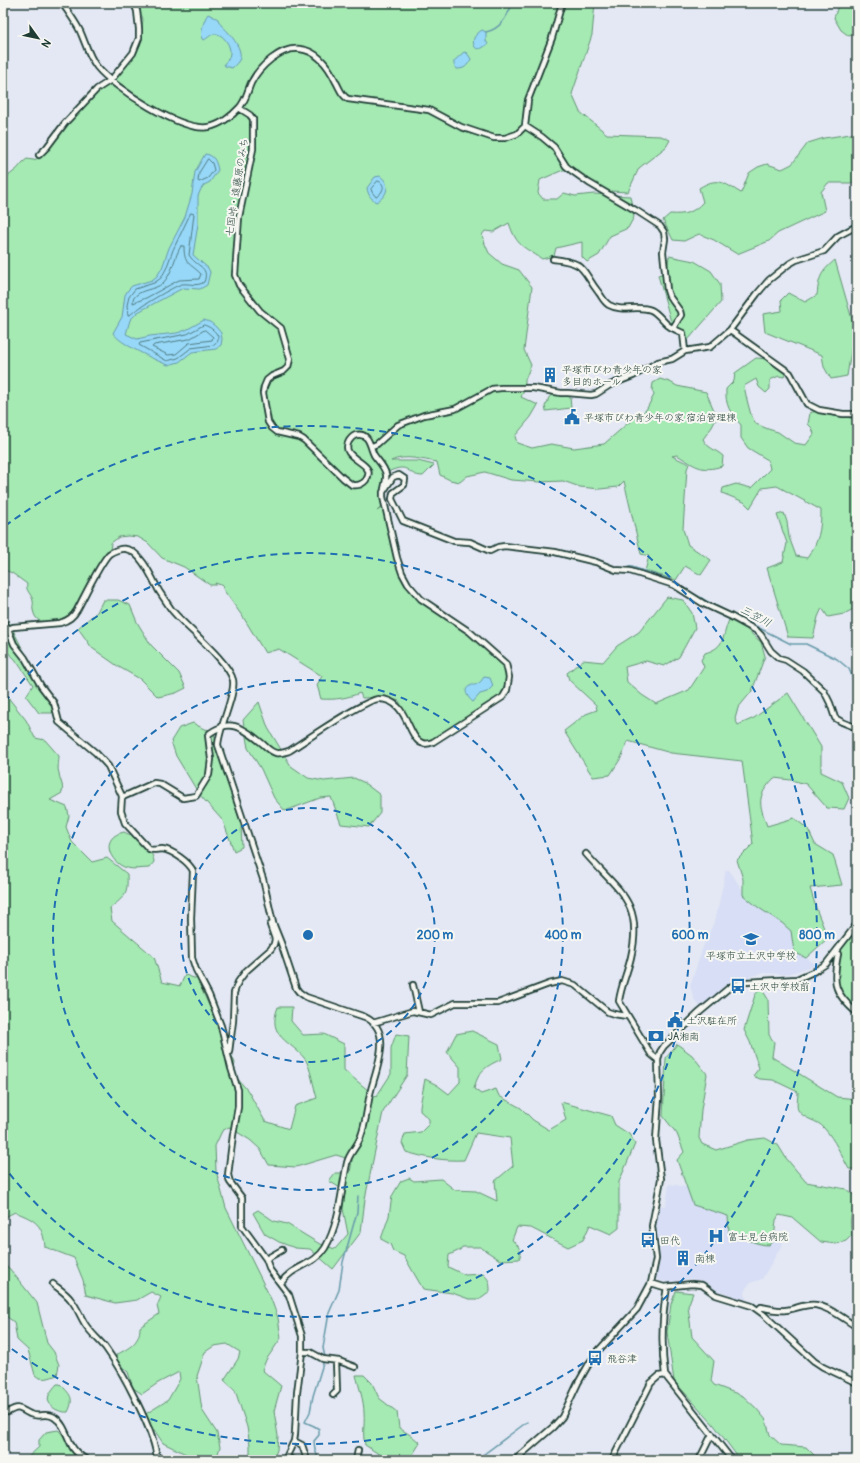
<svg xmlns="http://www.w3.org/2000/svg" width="860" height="1463" viewBox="0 0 860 1463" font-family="Pangolin,'Klee One',sans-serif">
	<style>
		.built { fill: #d7def5 }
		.green { fill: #a5e9b3; stroke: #629374 }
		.water { fill: #97d8f8; stroke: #679aaa }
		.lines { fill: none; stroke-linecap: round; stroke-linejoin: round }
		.shore { stroke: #4f7b82; stroke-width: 1 }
		.stream { stroke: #679aaa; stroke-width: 1.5 }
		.minor-casing { stroke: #1f3d34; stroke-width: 8 }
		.minor { stroke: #f6f6f2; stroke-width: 4.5 }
		.ring { fill: none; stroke: #1f6fb2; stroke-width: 2; stroke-dasharray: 7 5 }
		.labels { text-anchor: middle; stroke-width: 4; stroke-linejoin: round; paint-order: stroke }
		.street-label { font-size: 10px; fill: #1f3d34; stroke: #f6f6f2 }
		.poi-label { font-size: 10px; fill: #1f3d34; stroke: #f6f6f2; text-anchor: start }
		.water-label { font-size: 11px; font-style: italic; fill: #375c5b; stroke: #f6f6f2 }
		.centre { fill: #1f6fb2; stroke: #f6f6f2; stroke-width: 2 }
		.ring-label { font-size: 12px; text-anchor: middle; font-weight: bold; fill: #1f6fb2; stroke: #f6f6f2; stroke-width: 4; stroke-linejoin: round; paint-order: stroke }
	</style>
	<rect width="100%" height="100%" fill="#e4e8f4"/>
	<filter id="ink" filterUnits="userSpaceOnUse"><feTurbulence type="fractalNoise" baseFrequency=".025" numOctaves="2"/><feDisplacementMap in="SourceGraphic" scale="8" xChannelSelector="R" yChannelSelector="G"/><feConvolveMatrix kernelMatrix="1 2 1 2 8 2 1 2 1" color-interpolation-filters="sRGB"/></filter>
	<g filter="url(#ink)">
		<!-- built -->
		<path class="built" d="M726 870H729L747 897 792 925 796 950 816 965 787 974 764 973 750 976V979L725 986 701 1008 695 1001 690 986 703 947 716 918Z
			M669 1184 692 1188 771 1228 783 1243 762 1279 750 1283 746 1288 745 1291 746 1301 733 1297 732 1295 719 1291 718 1292 706 1282 699 1280 688 1279 671 1282V1283L658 1280 656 1277 659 1259 655 1229V1220L658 1205 666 1206Z"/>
		<!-- green -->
		<path class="green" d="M137 3H595L592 35 572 94 580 112 607 134 661 136 670 140 666 147 639 168 628 192 610 191 600 188 573 169 563 170 540 180 538 193 543 199H557L564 193 575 196 594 194 630 196 634 217 628 228 610 236 599 255 587 262 582 257V242L556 248 554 256 542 259C523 246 517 247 509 223L493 232 485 231 482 235 485 244 489 253 502 264 519 270 532 287 524 350 531 365 525 380V389L521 397 538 405 531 417 515 436 517 443 532 448 551 444 574 448 604 444 627 424 646 410 654 395 652 390 653 383 660 379 670 382 677 386 706 392 717 417 712 427 703 439C707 448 715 449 723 456L722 466C701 473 694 465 677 455L672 456 689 464 687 469 683 529 688 545 711 560 701 575 685 566 676 580 645 571 649 556 641 554 624 481 618 487 600 489 580 487 563 481 540 482 511 480 485 472 467 476 460 482 450 480 440 475 437 462C423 460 405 454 391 461H418L434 465 423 476C406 476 411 461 388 472L383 465 382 506 377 511 383 507 396 562 403 582 414 596 425 605 469 634 493 655 504 666 507 676 502 695 487 706 437 737 425 742 418 739 399 701 386 697 362 698 360 693C347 698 336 700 321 699L317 685 322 676 279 649 265 653 245 620 223 589 224 586 215 583 216 585H210L184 567 162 558 148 543 138 537 128 536 119 537 111 543 110 551 76 610C65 619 37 633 33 610 32 607 34 604 33 601 32 594 25 591 27 584L12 573 7 571 3 567V180L17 169 23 162 27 159 33 160 39 158 46 152 64 127 95 93 108 84H112L140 45 143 19Z
			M839 3H857V33L849 36 841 30 834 18Z
			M857 133V183H828L821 192 825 211 778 233 769 241 737 254 714 240 699 234 684 241 673 240 663 220 670 214C685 215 693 213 703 202L699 188C718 176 724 183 741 193L749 173 758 167 767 164 782 169 792 164 808 143 824 138Z
			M669 256 694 261 711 271 720 284 721 302 688 340 671 322 658 275 667 272Z
			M835 260 853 323 852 345 847 376 831 379 824 367 822 355 765 332 763 314 782 311 781 300 788 293 805 302 817 295C819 276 821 272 835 260Z
			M756 358 769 359 786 372 784 377 779 376 770 380V389L766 393 759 387 756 379 744 386 747 400 751 415 756 424 768 429 778 432 794 443 806 445 814 434 812 428 808 424 810 413C824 407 843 415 857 421V547L854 550 857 552V607L844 614 828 617 822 608 818 617 813 638 788 637 767 568 783 562 787 543 777 515 784 513 787 522 789 537 796 556 807 558C819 542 821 530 821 510L777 486 762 488 750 508 744 502 722 493 723 488 736 484 751 488 770 469 768 460 748 448 741 438V425C730 413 725 405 726 389L734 381 735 373Z
			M551 395 569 396 570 397 571 408 546 411 545 406 548 401V399Z
			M667 597 683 600 692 613 695 628 679 657 664 666 646 661 625 667 627 682 642 695 656 704 689 690 704 667 701 660 705 653C726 647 722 636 729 620L746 629 761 642 765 656 752 691 738 708 735 719 738 725 754 718 788 693 821 747V772L842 782 849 798 844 809 827 808 806 784 791 780 774 778C756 797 759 803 767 826L794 818 808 829 815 844 833 855 842 885 810 888 817 911 828 938 806 958 794 952 791 931 782 923 759 908 743 895V879L737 860 753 844 742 761 671 753 628 741 621 758 610 775 593 777 564 731 586 714 597 710 596 705 569 680 567 673 583 660 603 662 617 646 639 632Z
			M103 600H118L130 605 137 622 151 645 179 673 186 688 176 693 158 697 140 679 119 667 92 648 78 628 97 612Z
			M3 616 10 624 21 646 54 701 55 708 52 713H39L26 696 33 685 15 659 3 648Z
			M3 688 10 700 26 720 35 738 45 740 59 756C59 762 57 768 59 773 60 782 64 784 62 793L50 800 67 807 69 816 66 827 72 842 92 862 107 858 127 874C128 893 126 896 110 908L112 921 154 957 162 982 180 986 185 975 197 979 235 1063 233 1071 237 1078 248 1091 265 1121 289 1129 295 1106 317 1098C314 1089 310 1065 305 1059 291 1041 266 1037 278 1007H292L291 1021 303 1035 324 1034 344 1044V1070L376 1097 391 1074V1048L396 1034 409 1036 407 1075 383 1112 365 1199 361 1232 333 1269 310 1249 295 1248 279 1242 265 1234 253 1213 258 1210 274 1221 287 1224 318 1243 335 1249 348 1234 343 1209 345 1191 329 1181 335 1173H350L352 1160 336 1155 296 1167 269 1165 260 1149 250 1140 229 1127 222 1131 215 1146 216 1171 226 1208 271 1299 278 1318 281 1338 266 1360 262 1370 281 1386 274 1411 278 1436 277 1450 273 1460H250V1445L247 1427 235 1390 224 1380 238 1359 240 1352 227 1344 214 1346 205 1352 197 1376 202 1410 217 1433 220 1447 217 1457 203 1459 192 1457 163 1443 144 1415 168 1400 180 1379 179 1372 158 1383 142 1394 133 1388 128 1372 118 1363 116 1355C129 1348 140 1343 140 1327L159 1314 157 1306 161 1297 151 1292 137 1300 115 1303 86 1295 83 1280 74 1258 45 1247C43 1224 35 1220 15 1212L5 1217 3 1216Z
			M259 702 268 728 291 766 308 778 324 781 354 778 363 782 380 795V813L369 827 341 824 331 797 320 798 285 811 274 798 261 769 248 748 243 720Z
			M193 723 204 729 213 730 221 761 241 824 242 847 234 851 223 821 199 794 176 756 171 741 179 728Z
			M124 832C135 837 153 848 154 862L149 868C143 868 133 870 127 868 109 863 99 837 124 832Z
			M857 928V1011L839 991 837 978V967L840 950Z
			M761 988 768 999 769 1035 774 1042 772 1057 837 1097 857 1099V1169H849C841 1155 835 1140 824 1128 818 1120 804 1120 798 1110 796 1106 798 1097 798 1092L773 1080 760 1079 753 1076 759 1068 750 1042 744 1030 755 995Z
			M472 1031 499 1044 502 1059C486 1066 478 1071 474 1089L481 1094 496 1089 499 1096 521 1108 533 1120 549 1130 566 1120 561 1102 611 1116 615 1125 629 1134 635 1144 619 1182V1228L611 1234 590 1225 583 1240 568 1247 531 1228 517 1227 512 1240C518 1245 523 1251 519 1259L500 1260 480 1247H462L460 1250 449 1255 448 1267 465 1275 483 1274C489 1279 490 1283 490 1291L479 1299H469L452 1293 423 1289 404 1256 393 1251 390 1244 381 1239 389 1216 392 1196 401 1181 409 1178 414 1181 441 1179 455 1190 476 1191 497 1201 495 1181 513 1166 510 1138 476 1133 464 1160C444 1161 426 1158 406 1152L402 1143 405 1134 421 1132 429 1124V1119L420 1111V1106L425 1079 437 1085 449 1094 460 1082V1067L447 1052 456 1034Z
			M677 1044 692 1055 707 1074 701 1110 699 1138 702 1144 716 1150 748 1140 765 1138 778 1145 786 1158 806 1182 846 1189 857 1198C857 1206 855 1208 852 1214 849 1221 851 1228 852 1235L846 1241 836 1244 821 1242 793 1218 779 1215 776 1220 774 1240 769 1245C756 1245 742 1237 729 1233L728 1216 693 1205 677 1160 684 1152 677 1134 663 1116 666 1058Z
			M3 1265 9 1268 37 1303 47 1343 54 1352 59 1365 57 1375C50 1378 41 1381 35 1375L28 1350 17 1340 14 1322 3 1314Z
			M676 1291 693 1293 688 1306 692 1337 714 1361 711 1381 714 1385 743 1396 756 1408 766 1420 770 1435 781 1445 806 1447 819 1460H740L714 1425 674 1381 667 1332 671 1304Z
			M356 1375H364L372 1383 379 1398 397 1412 399 1428 412 1436 420 1443 410 1459 383 1457 365 1445C362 1432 365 1426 364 1413 364 1401 359 1387 356 1375Z
			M57 1384H60C70 1394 75 1398 68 1412 59 1413 45 1406 49 1395 51 1391 54 1387 57 1384Z
			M58 1430C64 1434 74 1452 76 1460H25L39 1447V1440L46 1432Z"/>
		<!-- water -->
		<path class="water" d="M208 14 218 19C220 26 224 27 228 32 233 38 242 49 240 58 239 62 235 65 232 68L225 66 224 64C227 60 230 58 230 53 231 46 223 33 215 34 211 34 208 38 204 40L202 39C200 33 204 19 208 14Z
			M482 30 486 32V41L488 44 482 48 477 49 474 46C472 38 475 35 482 30Z
			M464 52 467 53 471 59C467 66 465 69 457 69L454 65V61Z
			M205 154C214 155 216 161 218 170L210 182 204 185 201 189 198 196V224L193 255 208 268 210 272 207 285 200 289 183 288 138 312 130 320 126 334 137 339 150 336 177 333 186 330 204 320 210 322 216 327 221 333 222 339 221 345 216 349 192 352 179 362 168 365C155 360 120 344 113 333L122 317 125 295 128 290 132 286 152 280 157 276 162 268 169 248 185 217 192 194 195 172Z
			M380 176C391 184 388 196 376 202 370 198 368 194 367 188L375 177Z
			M484 677 490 678 493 686 487 692 480 694 473 702C468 698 462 689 470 686 476 683 471 687 477 684 480 683 482 680 484 677Z"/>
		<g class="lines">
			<!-- shore -->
			<path class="shore" d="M208 159 212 163 214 170 208 178 199 182 198 181 199 173Z
				M378 181C387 184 383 193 376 197L372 192 371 189Z
				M191 213 194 214 189 255C196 267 210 266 204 282 197 287 190 283 182 284 174 286 136 309 130 315H128L127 305 129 297 135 289 154 283 161 278 166 269 173 250Z
				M181 246H184C184 265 189 262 201 274L199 279 179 280 146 298 133 303V299C140 288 154 291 163 283 173 273 174 257 181 246Z
				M204 325C212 327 225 338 214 345L191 348 178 358 167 361 139 345 140 343 187 334Z
				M205 330 213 337 212 340 189 343 176 354 168 355 152 347 154 345 189 339Z"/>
			<!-- stream -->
			<path class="stream" d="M486 32C501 29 507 16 513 3
				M837 233 857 222
				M629 566 671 580 708 602 791 644H806L837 659 849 669 852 676 854 692 857 694
				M319 1460 315 1450 314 1441 319 1435V1429L314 1426 305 1422 310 1412 313 1396 325 1357 323 1348 329 1313 339 1290 343 1262 357 1212 358 1196
				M476 1460 527 1422"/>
			<defs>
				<path id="minor" d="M62 3C68 12 75 21 80 31 85 42 89 57 97 67 114 88 181 132 209 127 220 125 232 116 239 108 246 101 247 92 251 83 259 67 281 46 300 49 318 51 329 67 336 82 340 89 341 95 348 99L429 110 461 127 494 138H505L517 134 525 126 528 100 552 38 562 3
					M239 108 250 115 253 119V149L239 217 235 275 239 285 260 311 281 328 290 359 288 367 284 371 272 376 267 380 264 387 263 393 268 422 272 428 277 432 299 437 304 440 343 478 352 485C358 486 362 485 366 480 379 462 338 460 349 441 351 438 353 436 356 435 370 432 370 448 374 455 378 461 384 466 386 474 387 478 385 484 384 489
					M525 126 542 137 554 147 566 166 572 171 589 183 637 211 660 226 664 232 665 239 663 252 667 290 669 296 680 311 681 315 673 328
					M39 155 47 147 65 123 97 89 111 80 133 53 139 38V29L137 11 134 3
					M553 259C588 263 580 269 599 293 602 297 604 302 609 305 624 313 636 304 651 310 658 313 663 322 669 326 673 329 679 331 683 333L685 351
					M730 330 790 373 807 404 819 410 843 414H857
					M372 446 377 444 398 425 424 415 455 409 492 389 501 388H533L561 393H568L591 395 596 394 610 385 633 376 658 362 672 359 685 351 710 347 730 330 757 294 769 280 789 264 796 260 824 251 838 236 857 226
					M3 621 8 629 14 644 25 658 41 686 54 703 59 722 96 753 108 766 122 796 121 811 125 823 149 849C154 851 157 849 162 849 172 850 189 862 193 871L191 918 192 958 196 970 209 995 221 1026 231 1068 238 1090V1107L233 1135 228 1175 230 1182 242 1198V1226L266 1259 270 1270 289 1295 302 1336V1352L297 1393 295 1434 294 1441 285 1460
					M8 629 13 627 60 623C69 620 73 617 77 610 84 597 100 563 109 554 113 551 121 548 126 549 141 551 153 580 159 591 163 597 167 603 171 609 185 627 228 660 233 680 236 694 219 727 218 745L263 879 273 923 281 943 296 988 299 992 306 997 365 1017C395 1031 375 1071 370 1094 367 1108 366 1123 361 1136 358 1146 349 1153 347 1163 341 1191 340 1222 325 1248 314 1266 293 1265 281 1283
					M122 796H125L154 783 160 784 183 798 196 796 209 775 211 759 208 735C212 731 216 729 222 727 236 721 252 735 263 744 267 748 271 752 276 753 281 754 284 752 289 751 303 742 367 698 379 699 414 699 405 754 433 742L503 697 507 690 509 677 506 664 470 632 421 599 408 584 402 573 397 558 383 497V492L393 477 399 475 405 479 404 485 393 493 392 499 403 521 454 541 470 542 490 551 498 547 505 546 555 552 596 562 616 570 630 571 674 585 704 604 732 617 757 631 761 635 771 651 779 658 786 660 803 671 824 691 830 703 835 718 842 722 857 728
					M586 854C618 891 644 902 631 957 628 971 621 986 619 1001L651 1054 658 1060
					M836 953 838 954C832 984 834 993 857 1013
					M413 985 419 1012
					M373 1023 413 1011 431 1015 455 1003H498L549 984 562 981 575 985 608 1012 614 1014 627 1016
					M229 1052 233 1021 234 993 238 982 246 971 271 949 274 944 275 939 270 925 273 923
					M266 1259 282 1250
					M651 1283 664 1287 692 1284 702 1285 716 1295 752 1306 763 1314 814 1361 823 1367 857 1383
					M53 1284C59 1289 66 1293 71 1300 77 1307 80 1316 85 1324 90 1332 98 1339 105 1347 121 1369 156 1433 157 1460
					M667 1287C662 1316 661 1346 665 1375L732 1460
					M758 1310 761 1307C769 1309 777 1311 786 1310 796 1309 806 1303 816 1305 831 1308 844 1319 857 1327
					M302 1352H310L323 1359 339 1361 355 1367
					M333 1395 337 1391 336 1361
					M8 1412C20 1405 19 1409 30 1414 38 1418 46 1412 54 1417 65 1424 67 1438 73 1448 77 1454 82 1457 87 1460
					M294 1441 302 1445 307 1460
					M287 1457 293 1460
					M356 1460 358 1450
					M515 1460 553 1427 562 1417 578 1383 590 1362 598 1351 637 1309 651 1283 656 1259 652 1226 661 1179 656 1140 659 1097 658 1060 660 1052 664 1046 700 1012 730 987 737 984 746 982 797 979 815 971 826 964 857 924
					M612 1460 651 1383 659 1376 665 1375
					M699 1460 712 1434"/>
			</defs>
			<!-- minor casing -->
			<use href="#minor" class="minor-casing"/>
			<!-- minor -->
			<use href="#minor" class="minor"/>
		</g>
	</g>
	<!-- distance rings -->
	<g class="ring">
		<circle cx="308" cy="935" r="127"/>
		<circle cx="308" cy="935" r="255"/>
		<path d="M5 702A382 382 0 1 1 5 1168"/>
		<path d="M5 526A509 509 0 1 1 5 1344"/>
	</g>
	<!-- icons -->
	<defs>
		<symbol id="building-bare" viewBox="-9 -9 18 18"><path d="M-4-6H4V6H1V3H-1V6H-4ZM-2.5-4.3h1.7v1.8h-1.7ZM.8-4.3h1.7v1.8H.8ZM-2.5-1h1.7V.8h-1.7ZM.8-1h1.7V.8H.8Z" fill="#1f6fb2" stroke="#f6f6f2" stroke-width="2.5" paint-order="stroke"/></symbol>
		<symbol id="civic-bare" viewBox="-9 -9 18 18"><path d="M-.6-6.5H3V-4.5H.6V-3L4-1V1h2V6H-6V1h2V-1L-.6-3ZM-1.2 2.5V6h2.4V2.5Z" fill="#1f6fb2" stroke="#f6f6f2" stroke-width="2.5" paint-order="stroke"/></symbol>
		<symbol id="school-bare" viewBox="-9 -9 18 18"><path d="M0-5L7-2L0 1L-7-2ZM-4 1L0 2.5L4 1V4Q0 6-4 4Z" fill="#1f6fb2" stroke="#f6f6f2" stroke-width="2.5" paint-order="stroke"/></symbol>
		<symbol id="bus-bare" viewBox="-9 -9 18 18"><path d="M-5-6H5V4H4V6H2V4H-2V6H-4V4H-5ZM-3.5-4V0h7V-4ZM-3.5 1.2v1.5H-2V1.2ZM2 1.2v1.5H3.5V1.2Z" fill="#1f6fb2" stroke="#f6f6f2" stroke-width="2.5" paint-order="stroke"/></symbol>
		<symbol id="bank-bare" viewBox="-9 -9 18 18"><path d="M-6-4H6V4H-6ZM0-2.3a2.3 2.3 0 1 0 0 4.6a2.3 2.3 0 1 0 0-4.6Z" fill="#1f6fb2" stroke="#f6f6f2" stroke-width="2.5" paint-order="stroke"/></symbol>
		<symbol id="hospital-bare" viewBox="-9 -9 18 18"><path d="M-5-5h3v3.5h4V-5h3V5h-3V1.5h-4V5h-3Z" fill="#1f6fb2" stroke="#f6f6f2" stroke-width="2.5" paint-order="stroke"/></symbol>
	</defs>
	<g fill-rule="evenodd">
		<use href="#building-bare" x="539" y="364" width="22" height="22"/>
		<use href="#civic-bare" x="561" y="406" width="22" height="22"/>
		<use href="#school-bare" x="740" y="928" width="22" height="22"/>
		<use href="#bus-bare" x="727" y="975" width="22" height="22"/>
		<use href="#civic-bare" x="664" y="1009" width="22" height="22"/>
		<use href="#bank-bare" x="645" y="1025" width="22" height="22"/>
		<use href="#hospital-bare" x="705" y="1225" width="22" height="22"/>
		<use href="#bus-bare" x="637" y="1229" width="22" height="22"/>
		<use href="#building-bare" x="672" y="1247" width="22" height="22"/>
		<use href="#bus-bare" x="584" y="1347" width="22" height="22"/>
	</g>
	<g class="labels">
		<!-- street labels -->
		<g class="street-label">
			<text transform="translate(236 187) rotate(-81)" y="4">七国峠・遠藤原のみち</text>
		</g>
		<!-- poi labels -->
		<g class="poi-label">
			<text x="562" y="373">平塚市びわ青少年の家<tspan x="562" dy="12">多目的ホール</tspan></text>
			<text x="584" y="421">平塚市びわ青少年の家 宿泊管理棟</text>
			<text x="751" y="959" text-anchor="middle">平塚市立土沢中学校</text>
			<text x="750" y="990">土沢中学校前</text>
			<text x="687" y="1024">土沢駐在所</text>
			<text x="668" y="1040">JA湘南</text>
			<text x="728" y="1240">富士見台病院</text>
			<text x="660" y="1244">田代</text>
			<text x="695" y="1262">南棟</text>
			<text x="607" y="1362">飛谷津</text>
		</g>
		<!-- water labels -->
		<g class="water-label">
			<text transform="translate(756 616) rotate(28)" y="4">三笠川</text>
		</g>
	</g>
	<circle cx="308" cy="935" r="6" class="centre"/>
	<g class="ring-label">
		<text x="435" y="939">200 m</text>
		<text x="563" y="939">400 m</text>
		<text x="690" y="939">600 m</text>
		<text x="817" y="939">800 m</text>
	</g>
	<!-- margin -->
	<rect width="860" height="1463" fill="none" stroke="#f6f6f2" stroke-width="16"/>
	<rect x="8" y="8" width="844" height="1447" fill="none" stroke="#1f3d34" stroke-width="1.5" filter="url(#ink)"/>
	<!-- north arrow -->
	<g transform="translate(38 38) rotate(123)" stroke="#f6f6f2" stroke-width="3" paint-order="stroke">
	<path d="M0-3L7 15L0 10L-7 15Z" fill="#1f3d34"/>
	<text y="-6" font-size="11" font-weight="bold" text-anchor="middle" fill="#1f3d34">N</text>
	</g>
</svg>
